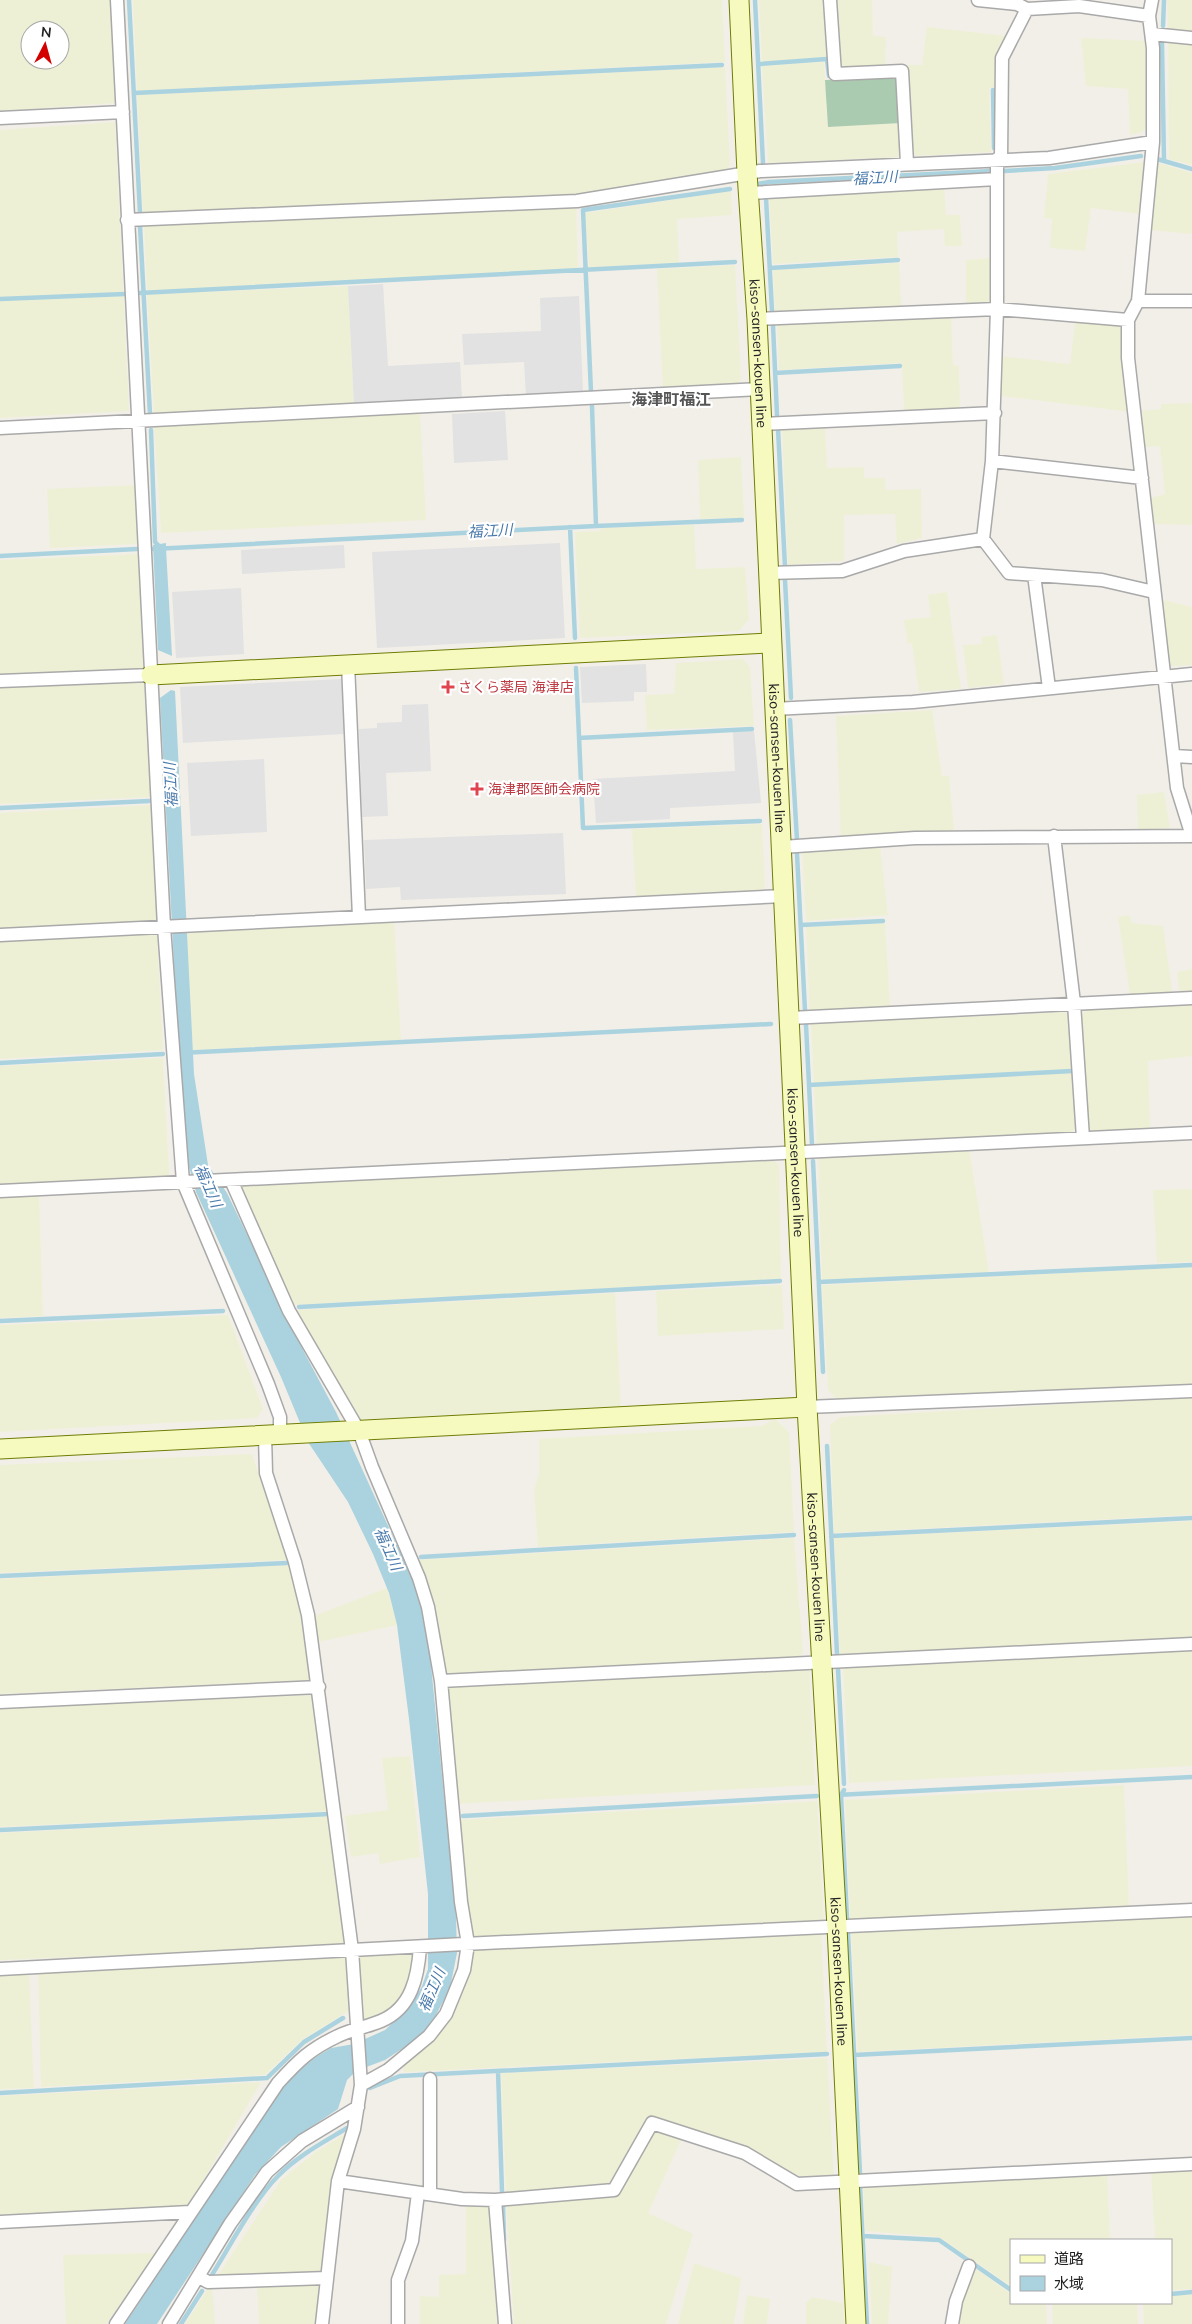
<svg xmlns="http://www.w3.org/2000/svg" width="1192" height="2324" viewBox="0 0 1192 2324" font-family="Mulish,'Noto Sans JP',sans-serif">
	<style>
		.farmland { fill: #eef0d5; fill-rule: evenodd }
		.cemetery { fill: #aacbaf }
		.parking { fill: #e2e2e2 }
		.water { fill: #aad3df }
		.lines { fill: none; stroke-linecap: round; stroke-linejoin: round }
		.stream { stroke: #aad3df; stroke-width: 4.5 }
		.street-casing { stroke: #a9a9a9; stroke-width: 15 }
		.secondary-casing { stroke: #707d05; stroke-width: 21 }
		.street { stroke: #fff; stroke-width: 12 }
		.secondary { stroke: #f7fabf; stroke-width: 19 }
		.health-dot { fill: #e0444e; stroke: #fff; stroke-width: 2 }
		.labels { text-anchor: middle; stroke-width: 4.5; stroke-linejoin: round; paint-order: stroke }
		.street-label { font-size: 14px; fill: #222; stroke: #fff }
		.health-label { font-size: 14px; fill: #be3a42; stroke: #fff; text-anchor: start }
		.water-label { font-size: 15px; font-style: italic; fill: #4a7aab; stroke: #fff }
		.quarter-label { font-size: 16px; font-weight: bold; fill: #555; stroke: #fff }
	</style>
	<rect width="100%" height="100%" fill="#f2efe9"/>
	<!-- farmland -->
	<path class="farmland" d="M0 0H111L116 103 0 111ZM30 30H60V60H30Z
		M133 0H722L725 62 137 91Z
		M759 0H826L829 58 762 62Z
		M834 0H872L873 36 886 37 885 66 842 67 837 59Z
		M1167 0H1192V35L1173 33 1168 27Z
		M927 27 1007 36 997 58 995 87 989 88 991 152 916 156 911 150 907 65H922Z
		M1081 38 1148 41 1147 127 1142 132 1130 135 1128 89 1086 86Z
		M1168 41 1192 43V165L1169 159Z
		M824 62 828 127 901 123 902 150 899 157 768 163 762 65Z
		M725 67 730 164 726 172 576 196 143 215 137 95Z
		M115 122 129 411 0 418V130Z
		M1144 162 1140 214 1091 208 1085 251 1050 248 1052 219 1044 218 1048 174Z
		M1155 162 1192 173V234L1150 230Z
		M944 185 946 215H960L962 246H945L944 229 897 232 898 257 773 264 769 196Z
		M731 191 732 215 677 219 679 264 589 269 585 213Z
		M576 204 578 270 147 291 144 224Z
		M991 258V298L987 303 966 304V260Z
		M899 263 901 307 775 312 773 270Z
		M735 265 741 380 736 385 663 389 657 269Z
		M348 286 354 405 154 414 147 294Z
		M951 316 953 365 959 366 960 408 904 410 902 363 779 370 777 324Z
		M1075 322 1119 326 1122 330 1121 354 1131 412 1001 396V356L1070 364Z
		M1192 403V525L1152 524 1151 498 1165 494 1160 446 1145 447 1142 411 1161 409V404Z
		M420 412 426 520 161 533 154 425Z
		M825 427 827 468 864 467V478H885L886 490 921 489 922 538 897 544 895 514 844 515V561L788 565 782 429Z
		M741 457 744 518 700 519 698 460Z
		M135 485 138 544 50 548 47 489Z
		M694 525 696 569 745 567 749 619 739 631 580 638 575 532 601 531V528Z
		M139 554 144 668 0 675V560Z
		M947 592 961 689 919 692 912 643 908 644 904 620 931 617 928 595Z
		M1160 599 1192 607V665L1171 666 1168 663Z
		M997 635 1004 684 968 688 963 645 982 644V637Z
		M743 659 750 667 754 726 647 730 645 695 674 694 676 663Z
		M144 679 151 797 0 804V686Z
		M932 710 942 776H949L954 830 841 839 836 716Z
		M1164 792 1170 828 1138 830 1137 795Z
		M151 805 158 922 0 930V813Z
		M762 824 765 887 760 893 636 899 632 829Z
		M880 846 888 915 806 921 802 850Z
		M1129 915 1132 923 1163 926 1172 990 1170 993 1130 995 1118 917Z
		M394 921 401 1040 193 1050 185 931Z
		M885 923 890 1008 810 1013 806 927Z
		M153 931 157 936 163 1050 0 1059V940Z
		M1192 969V992L1181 993 1179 989 1177 972Z
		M1192 1004V1056L1148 1061 1150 1129 1090 1131 1087 1129 1081 1016 1087 1009Z
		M1065 1012 1069 1016 1072 1069 814 1083 811 1023 966 1014 967 1017Z
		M163 1058 169 1174 167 1178 0 1186V1066Z
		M1072 1072 1076 1128 1071 1132 817 1147 814 1086Z
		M969 1149 989 1272 822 1280 818 1158Z
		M773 1160 779 1165 781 1279 293 1305 237 1186Z
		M1192 1189V1262L1157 1263 1153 1190Z
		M39 1195 43 1316 0 1318V1197Z
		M1192 1267V1385L838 1400 828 1390 822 1285Z
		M782 1285 784 1329 658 1336 656 1291Z
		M615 1293 621 1410 367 1422 359 1419 295 1310Z
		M228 1315 263 1409 257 1418 0 1432V1325Z
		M1192 1397V1515L834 1533 830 1425 840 1417Z
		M775 1419 789 1432 794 1532 538 1547 534 1491 539 1474V1439L762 1426Z
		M252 1454 289 1560 0 1573V1465Z
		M1192 1521V1639L840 1655 834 1538Z
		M794 1538 803 1652 797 1660 446 1677 417 1560Z
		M290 1565 304 1622 312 1680 0 1694V1579Z
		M387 1588 397 1625 318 1642 314 1616Z
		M1192 1650V1766L849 1783 843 1667Z
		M809 1666 815 1785 454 1804 447 1684Z
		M315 1695 330 1811 0 1827V1708Z
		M410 1756 420 1857 380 1864 378 1853 351 1857 345 1816 388 1810 382 1758Z
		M1124 1785 1129 1907 850 1920 845 1800Z
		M817 1801 824 1923 474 1940 470 1934 457 1820Z
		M331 1816 346 1940 341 1946 0 1960V1833Z
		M1192 1915V2035L858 2052 851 1932Z
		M821 1932 827 2052 404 2072 403 2063 435 2037 470 1954 475 1949Z
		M362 1953H411L416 1959 413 1982 395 2008 367 2022 362 2019 357 1958Z
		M342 1956 347 1960 350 2010 302 2040 265 2075 41 2087 38 1972Z
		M29 1973 34 2088 0 2089V1974Z
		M827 2058 834 2176 801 2177 749 2150 650 2116 610 2188 506 2192 501 2073Z
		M261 2082 188 2206 0 2215V2096Z
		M657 2130 682 2138 648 2213 693 2234 666 2324H514L506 2201 615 2196 652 2131Z
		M347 2133 332 2181 322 2270 316 2273 217 2277 281 2180 317 2151Z
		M1192 2168V2289L1171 2290V2240H1155L1151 2170Z
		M1107 2173 1110 2240H1011V2286L939 2237 865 2231 863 2187Z
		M486 2203 490 2208 497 2324H420V2296L439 2297V2275L466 2274V2205Z
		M156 2253 106 2324H66L63 2255Z
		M869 2262 892 2267 888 2324H872Z
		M694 2263 741 2278 734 2324H678Z
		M972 2266 1011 2294V2303H1046L1047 2324H955Z
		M313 2282 320 2286 316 2324H259L257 2285Z
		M209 2287H212L215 2324H185Z
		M1192 2294V2324H1144L1143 2303H1171V2295Z
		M747 2295 770 2299 767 2324H743Z
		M812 2297 843 2303 844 2324H806V2303Z
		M1052 2303H1137L1138 2324H1053Z"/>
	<!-- cemetery -->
	<path class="cemetery" d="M898 77 901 123 828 127 825 80Z"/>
	<!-- parking -->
	<path class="parking" d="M383 284 388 366 460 362 462 399 354 405 348 286Z
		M579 296 583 392 526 395 524 362 464 365 462 334 541 331 540 298Z
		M505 411 508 460 454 463 452 414Z
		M560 543 565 638 377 648 372 552Z
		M344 545 345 568 242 574 241 550Z
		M241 588 244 654 176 658 172 592Z
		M646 664 647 692H634V701L582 703 580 667Z
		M342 679 345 734 183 743 180 687Z
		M428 704 431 771 386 773 388 816 362 817 359 729 377 728V723L402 722V705Z
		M754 731 761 803 670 808V819L596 823 593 779 735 771 733 732Z
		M264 759 267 832 191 836 187 763Z
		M563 833 566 894 401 900 400 887 366 889 364 840Z"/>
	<!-- water -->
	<path class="water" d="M166 543V548L172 656 158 650 153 545Z
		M171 690 175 691 194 1074 208 1165 227 1193 304 1352 336 1412 417 1589 428 1635 456 1917 457 1953 450 1988 435 2017 420 2037 385 2060 356 2071 347 2080 338 2109 281 2147 255 2175 157 2324H125L287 2080 316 2057 331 2048 354 2044 385 2030 410 2007 422 1986 428 1969V1894L409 1719 397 1625 389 1593 373 1554 348 1502 308 1442 281 1377 196 1192 188 1163 176 1002 160 698Z"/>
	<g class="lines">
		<!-- stream -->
		<path class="stream" d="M129 0 140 213
			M755 0 763 163
			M1163 26 1164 0
			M759 64 827 59 829 76
			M993 90 994 148
			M134 93 722 65
			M1157 159 1164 161 1162 44
			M1164 161 1192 169
			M1004 171 1055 168 1141 156
			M758 184 769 182 992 171
			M766 198 772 311
			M140 226 150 414
			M770 268 898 260
			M140 293 735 262
			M0 299 125 294
			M773 325 777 415
			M775 373 900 366
			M591 392 583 210 730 189
			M778 429 785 567
			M151 430 155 542 160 547
			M596 526 742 520
			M570 527 575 638
			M153 549 596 526 592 406
			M0 556 137 549
			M785 580 791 698
			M576 668 583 828 760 821
			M790 720 797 840
			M579 738 752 729
			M0 808 149 801
			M797 854 805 1011
			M801 925 883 921
			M806 1025 812 1145
			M180 1053 771 1024
			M0 1063 163 1054
			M809 1085 1072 1071
			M813 1161 823 1372
			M819 1282 1192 1265
			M299 1307 780 1281
			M0 1321 223 1311
			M827 1446 837 1654
			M831 1536 1192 1518
			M421 1557 794 1535
			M0 1576 287 1563
			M838 1669 844 1784
			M844 1790 841 1795 847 1919
			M837 1795 1192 1777
			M463 1816 817 1796
			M0 1830 329 1814
			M848 1933 860 2173
			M854 2055 1192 2038
			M498 2071 502 2192
			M370 2088 400 2076 827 2054
			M0 2093 267 2078 304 2042 343 2018
			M860 2187 867 2324
			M503 2204 504 2240
			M863 2236 939 2240 1011 2290
			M210 2278C229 2248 254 2200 278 2176 297 2156 324 2142 347 2128
			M1171 2294 1192 2292
			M181 2324 202 2291"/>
		<defs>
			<path id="street" d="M117 0 164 927 183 1182 268 1384 280 1417V1434
				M830 0 835 74 902 71 907 163
				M978 0 1017 4 1027 9
				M1152 0 1149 16 1153 48V142L1138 301 1128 320V358L1177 788 1192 836
				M1152 34 1192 38
				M0 118 123 112
				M1001 159 1002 58 1027 9 1079 6 1149 16
				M749 193 997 179
				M127 220 577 201 760 171 1049 158 1153 142
				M1138 301H1192
				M757 319 997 309 1128 320
				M761 424 995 413
				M0 428 760 389
				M992 461 997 309V159
				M983 539 1009 573 1102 580 1154 592
				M768 573 842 571 904 551 983 539 992 461 1142 478
				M1034 575 1049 688
				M348 664 359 917
				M0 681 151 675
				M773 709 913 702 1192 674
				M1174 756 1192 757
				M1054 836 1074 1003 1083 1138
				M782 847 915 838 1192 836
				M0 935 784 896
				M790 1018 1192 998
				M231 1180 289 1311 359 1431 372 1467 419 1578 428 1607 441 1681 461 1902 468 1944 464 1970 446 2014 429 2036 388 2070 361 2085
				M0 1191 1192 1133
				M807 1407 1192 1391
				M265 1436 266 1473 295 1562 308 1615 352 1950 361 2085 354 2129 338 2181 322 2324
				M441 1681 1192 1644
				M0 1702 319 1687
				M0 1969 464 1944 1192 1910
				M338 2181 462 2199 495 2200 614 2190 652 2123 745 2153 797 2184 1192 2164
				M430 2194V2079
				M495 2200 505 2324
				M0 2222 190 2212
				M199 2277 208 2282 327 2278
				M116 2324 278 2083C298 2061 310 2049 338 2036 352 2029 367 2027 381 2021 412 2008 418 1976 420 1947
				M169 2324 230 2224 267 2172 302 2141 358 2107
				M398 2324V2280L412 2241 418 2193
				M952 2324 956 2301 969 2266"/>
			<g id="secondary">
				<path id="s1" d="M739 0 747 173 757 319 807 1407 837 1927 856 2324"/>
				<path d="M151 675 770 643"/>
				<path d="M0 1449 807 1407"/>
			</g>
		</defs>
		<!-- street casing -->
		<use href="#street" class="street-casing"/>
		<!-- secondary casing -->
		<use href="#secondary" class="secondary-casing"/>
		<!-- street -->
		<use href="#street" class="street"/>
		<!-- secondary -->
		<use href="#secondary" class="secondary"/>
	</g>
	<!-- markers -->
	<g class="health-dot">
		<path d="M445.5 679.5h5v5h5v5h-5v5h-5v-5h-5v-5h5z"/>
		<path d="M474.5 781.5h5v5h5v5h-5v5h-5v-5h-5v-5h5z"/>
	</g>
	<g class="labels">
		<!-- street labels -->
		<g class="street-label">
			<text dy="5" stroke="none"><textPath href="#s1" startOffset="354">kiso-sansen-kouen line</textPath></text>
			<text dy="5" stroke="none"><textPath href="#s1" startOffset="759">kiso-sansen-kouen line</textPath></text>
			<text dy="5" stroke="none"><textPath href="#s1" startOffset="1164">kiso-sansen-kouen line</textPath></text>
			<text dy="5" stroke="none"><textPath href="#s1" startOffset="1569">kiso-sansen-kouen line</textPath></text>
			<text dy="5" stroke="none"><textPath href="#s1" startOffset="1974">kiso-sansen-kouen line</textPath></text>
		</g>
		<!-- health labels -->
		<g class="health-label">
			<text x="458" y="692">さくら薬局 海津店</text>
			<text x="488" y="794">海津郡医師会病院</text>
		</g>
		<!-- water labels -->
		<g class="water-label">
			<text transform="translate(875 178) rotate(-3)" y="5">福江川</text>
			<text transform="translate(490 531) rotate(-3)" y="5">福江川</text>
			<text transform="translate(171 785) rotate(-93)" y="5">福江川</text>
			<text transform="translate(208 1186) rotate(66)" y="5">福江川</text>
			<text transform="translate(388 1549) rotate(66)" y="5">福江川</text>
			<text transform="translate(432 1990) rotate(-67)" y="5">福江川</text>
		</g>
		<!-- quarter labels -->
		<g class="quarter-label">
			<text x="671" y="405">海津町福江</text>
		</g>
	</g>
	<!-- legend -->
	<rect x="1010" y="2239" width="162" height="65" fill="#ffffff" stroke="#a7a7a7"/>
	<rect x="1020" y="2255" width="25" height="8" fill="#f7fabf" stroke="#a7a7a7"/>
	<text x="1054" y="2264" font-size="15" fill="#222222">道路</text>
	<rect x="1020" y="2276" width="25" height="15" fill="#aad3df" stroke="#a7a7a7"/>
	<text x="1054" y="2289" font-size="15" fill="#222222">水域</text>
	<!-- north arrow -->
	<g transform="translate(45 45) rotate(6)"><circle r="24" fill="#ffffff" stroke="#a7a7a7"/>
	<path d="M0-4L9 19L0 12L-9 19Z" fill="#d40000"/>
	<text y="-8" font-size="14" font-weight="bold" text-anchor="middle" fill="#222222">N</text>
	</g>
</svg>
